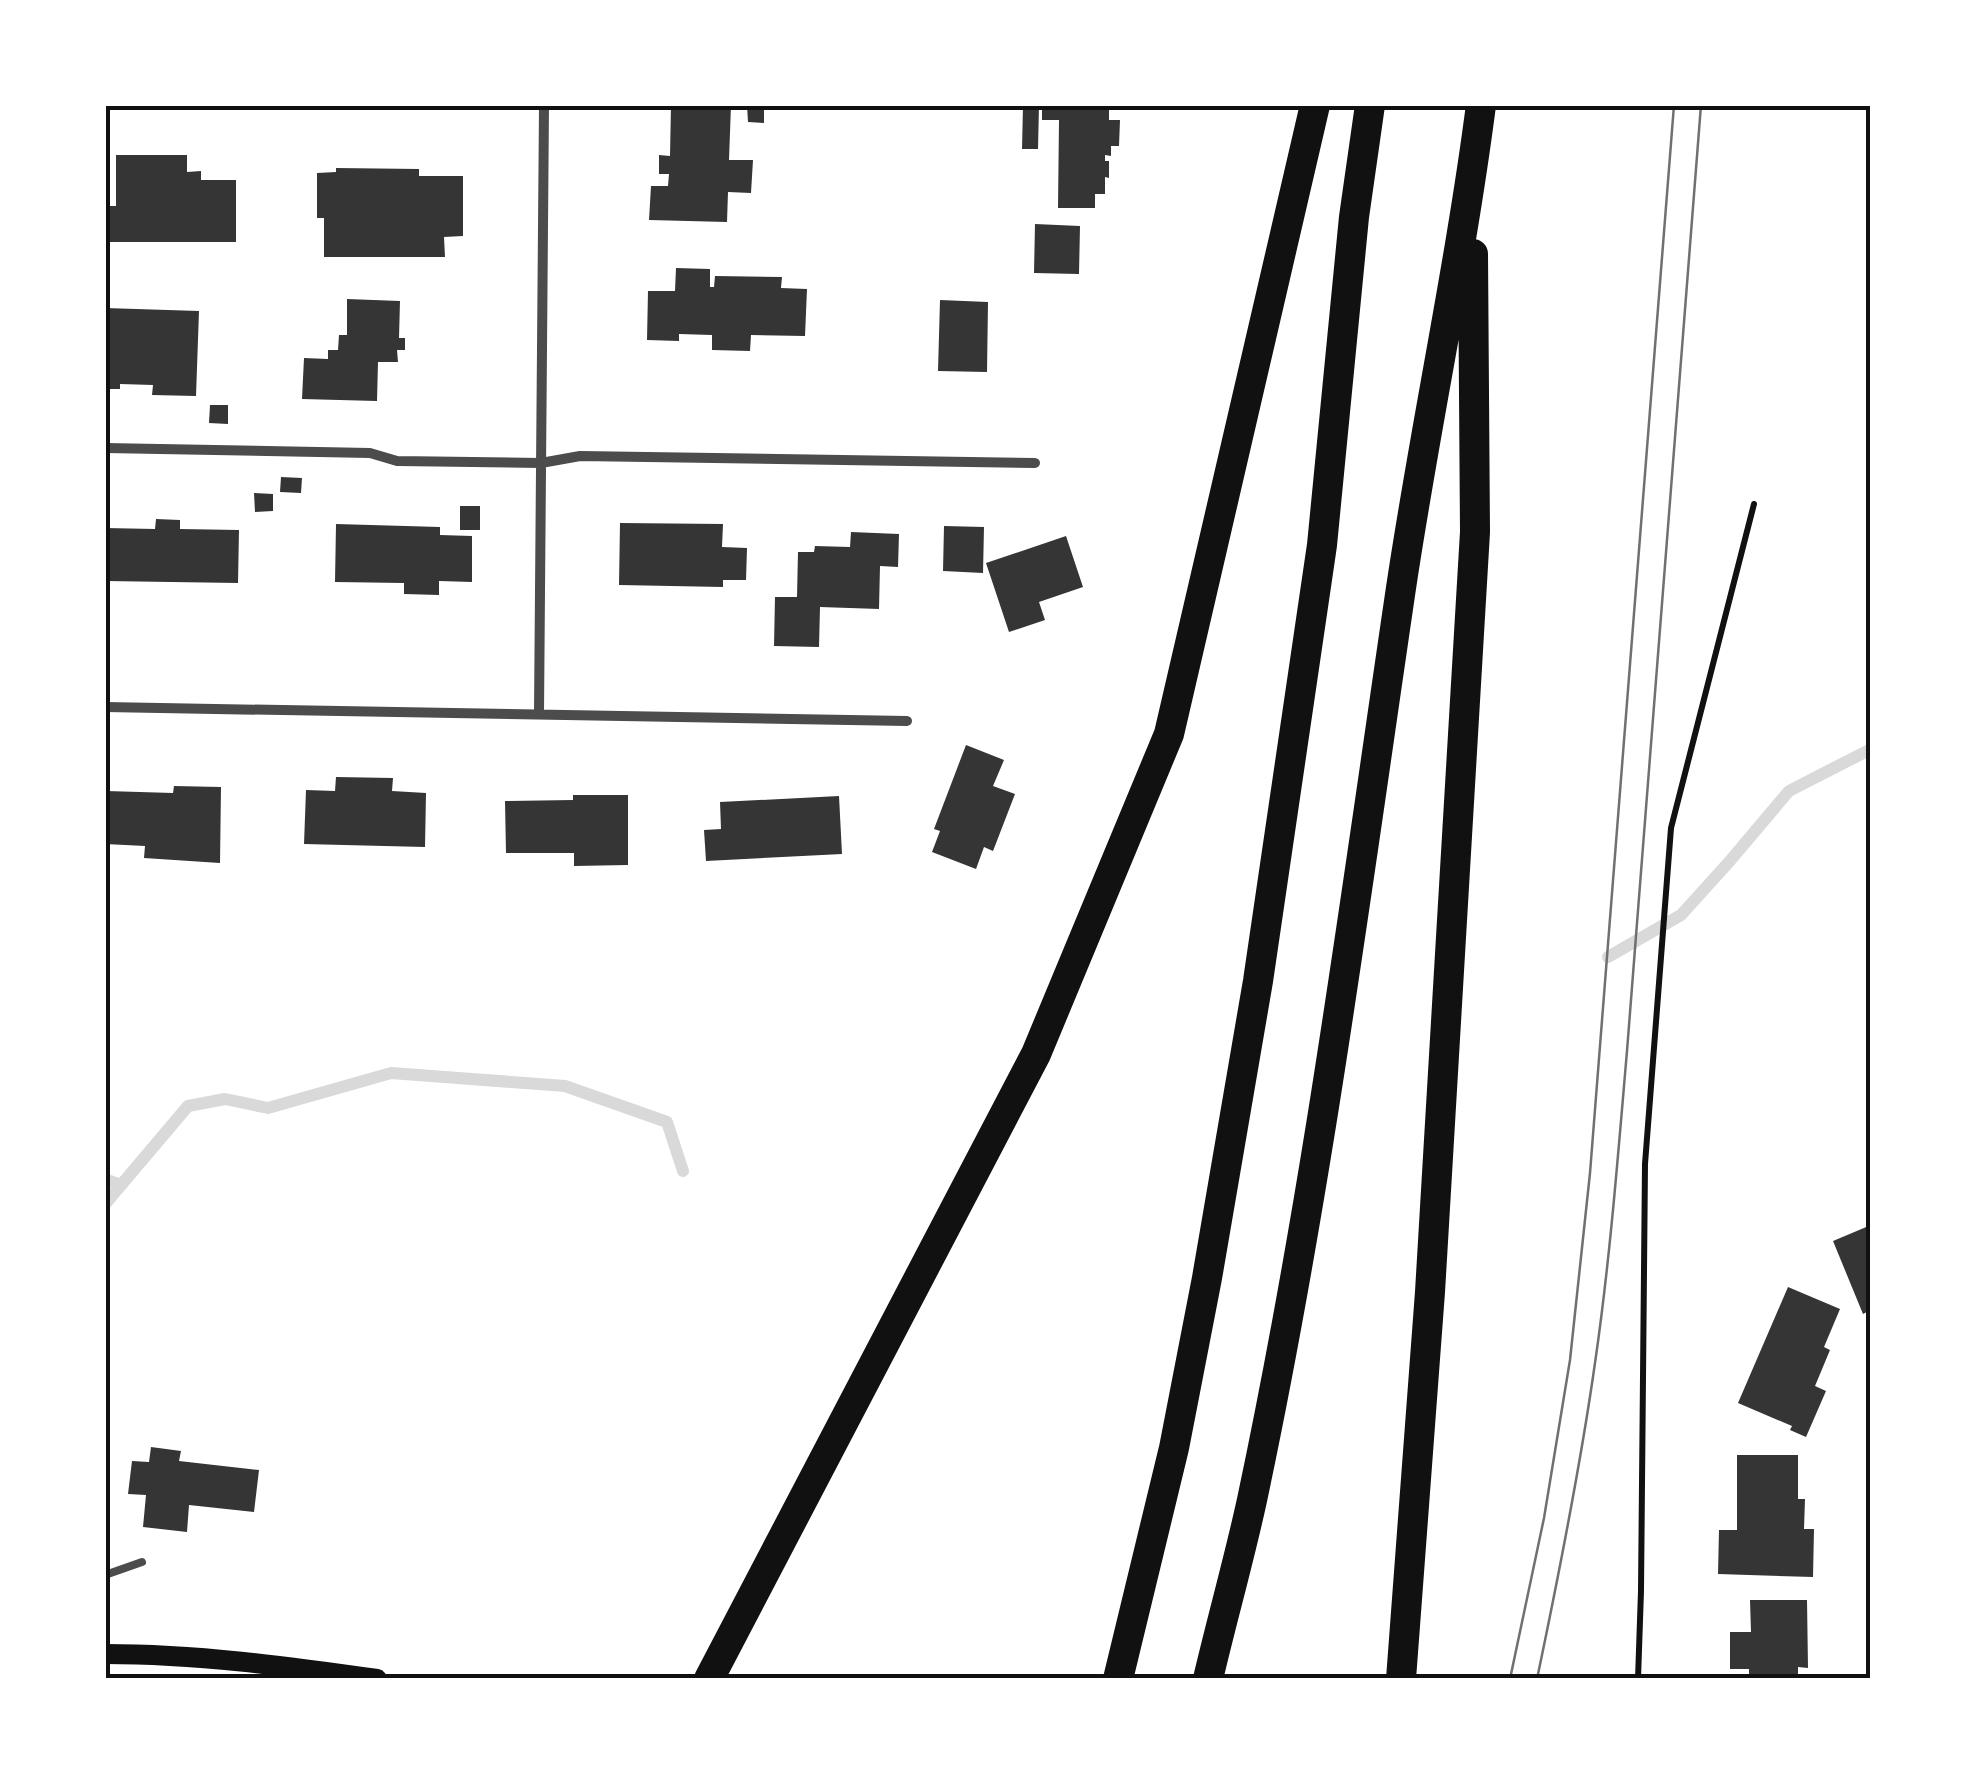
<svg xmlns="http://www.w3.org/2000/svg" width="1976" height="1784" viewBox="0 0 1976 1784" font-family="Helvetica,sans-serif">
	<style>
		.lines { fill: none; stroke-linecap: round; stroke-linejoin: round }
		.stream { stroke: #d9d9d9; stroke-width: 12 }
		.building { fill: #353535 }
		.path { stroke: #111; stroke-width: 6 }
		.service { stroke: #4c4c4c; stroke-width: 8 }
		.minor { stroke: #4c4c4c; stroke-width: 10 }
		.secondary { stroke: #111; stroke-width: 20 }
		.motorway { stroke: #111; stroke-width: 30 }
		.tram { stroke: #707070; stroke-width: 2.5 }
		.neatline { fill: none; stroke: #111; stroke-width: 4 }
	</style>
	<rect width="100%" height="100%" fill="#fff"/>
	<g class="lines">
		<!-- stream -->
		<path class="stream" d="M1608 957 1681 915 1729 862 1789 791 1871 749
			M105 1179 121 1185
			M105 1204 188 1106 225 1099 268 1108 391 1073 565 1086 667 1122 683 1171"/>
	</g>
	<!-- building -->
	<path class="building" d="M671 105H731L729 160H753L751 193 728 192 727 222 649 220 651 186H668L669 174H659V155L670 156Z
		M747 105H764V123L748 122Z
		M1023 105H1039L1038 149H1022Z
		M1042 105H1109V120H1120L1119 146H1111V156L1105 155V161H1109V178L1105 177V194H1095V208H1058L1059 120H1042Z
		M116 155H187V172L201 171V180H236V242H105V206H116Z
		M336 168 419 169V176H463V236L444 237 445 257H324V218H317V173L336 172Z
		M1035 224 1080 226 1079 274 1034 273Z
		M676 268 710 269V287H714L715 276 782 277 781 288 807 289 805 336 751 335 750 351 712 350V335L679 334V341L647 340 648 291H675Z
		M347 299 400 301 399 338H405V350H397L398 362H378L377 401 302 399 304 358 328 359V350H338L339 335H347Z
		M940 300 988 302 987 372 938 371Z
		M105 308 199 311 196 396 152 395 153 385 120 384V389H105Z
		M210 405H228V424L209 423Z
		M281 477 302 478 301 493 280 492Z
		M254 493 273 494V511L255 512Z
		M460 506H480V530H460Z
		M156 519 180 520V529L239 530 238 583 105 581V528L155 529Z
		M620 523 723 524 722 547 747 548 746 580H723V587L619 585Z
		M336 524 440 527V535L472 536V582L439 581V595L404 594V583L335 582Z
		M944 526 984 527 983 573 943 571Z
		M851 532 899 534 898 567 880 566 879 609 820 607 819 647 774 646 775 597H797L798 552H814L815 546 850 547Z
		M1066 536 1083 587 1039 602 1045 620 1009 632 986 563Z
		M966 745 1004 760 993 786 1015 794 993 851 984 847 976 869 932 852 940 831 934 829Z
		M336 777 393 778 392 791 426 793 425 847 304 844 306 790 335 791Z
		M174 786 221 787 220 863 144 858 145 846 105 844 106 791 173 793Z
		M573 795H628V865L574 866V853H506L505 801 573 800Z
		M839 796 842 854 706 861 704 830 721 829 720 802Z
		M1871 1225V1310L1863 1314 1833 1241Z
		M1788 1287 1840 1309 1824 1347 1830 1350 1815 1386 1826 1391 1806 1437 1790 1430 1792 1426 1738 1403Z
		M151 1447 181 1451 179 1461 259 1470 254 1512 189 1505 187 1532 143 1527 146 1495 128 1494 132 1461 149 1462Z
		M1737 1455H1798V1499H1805L1804 1529H1814L1813 1577 1718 1574 1719 1530H1737Z
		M1750 1600H1807L1808 1668 1798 1667V1679H1749V1669H1730V1632H1751Z"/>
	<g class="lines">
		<!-- path -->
		<path class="path" d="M1638 1679 1641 1591 1645 1164 1671 828 1754 504"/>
		<!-- service -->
		<path class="service" d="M105 1575 142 1562"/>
		<!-- minor -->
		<path class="minor" d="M105 448 370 453 397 461 541 463 580 456 1035 463
			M105 707 907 721
			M539 713 544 105"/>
		<!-- secondary -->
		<path class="secondary" d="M105 1654C196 1654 286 1666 377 1679"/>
		<!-- motorway -->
		<path class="motorway" d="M709 1679 1036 1054 1169 734 1315 105
			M1118 1679 1174 1448 1207 1278 1258 981 1322 545 1354 217 1370 105
			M1208 1679C1222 1619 1239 1560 1252 1500 1316 1199 1356 893 1401 588 1425 427 1460 267 1481 105
			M1401 1679 1430 1292 1475 532 1473 254"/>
		<!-- tram -->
		<path class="tram" d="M1510 1679 1544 1518 1570 1360 1590 1173 1674 105
			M1537 1679C1559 1574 1580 1469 1595 1363 1610 1260 1618 1155 1627 1051L1701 105"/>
	</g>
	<!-- border -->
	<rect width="1976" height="1784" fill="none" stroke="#ffffff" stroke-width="215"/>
	<rect x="108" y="108" width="1760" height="1568" class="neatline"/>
</svg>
